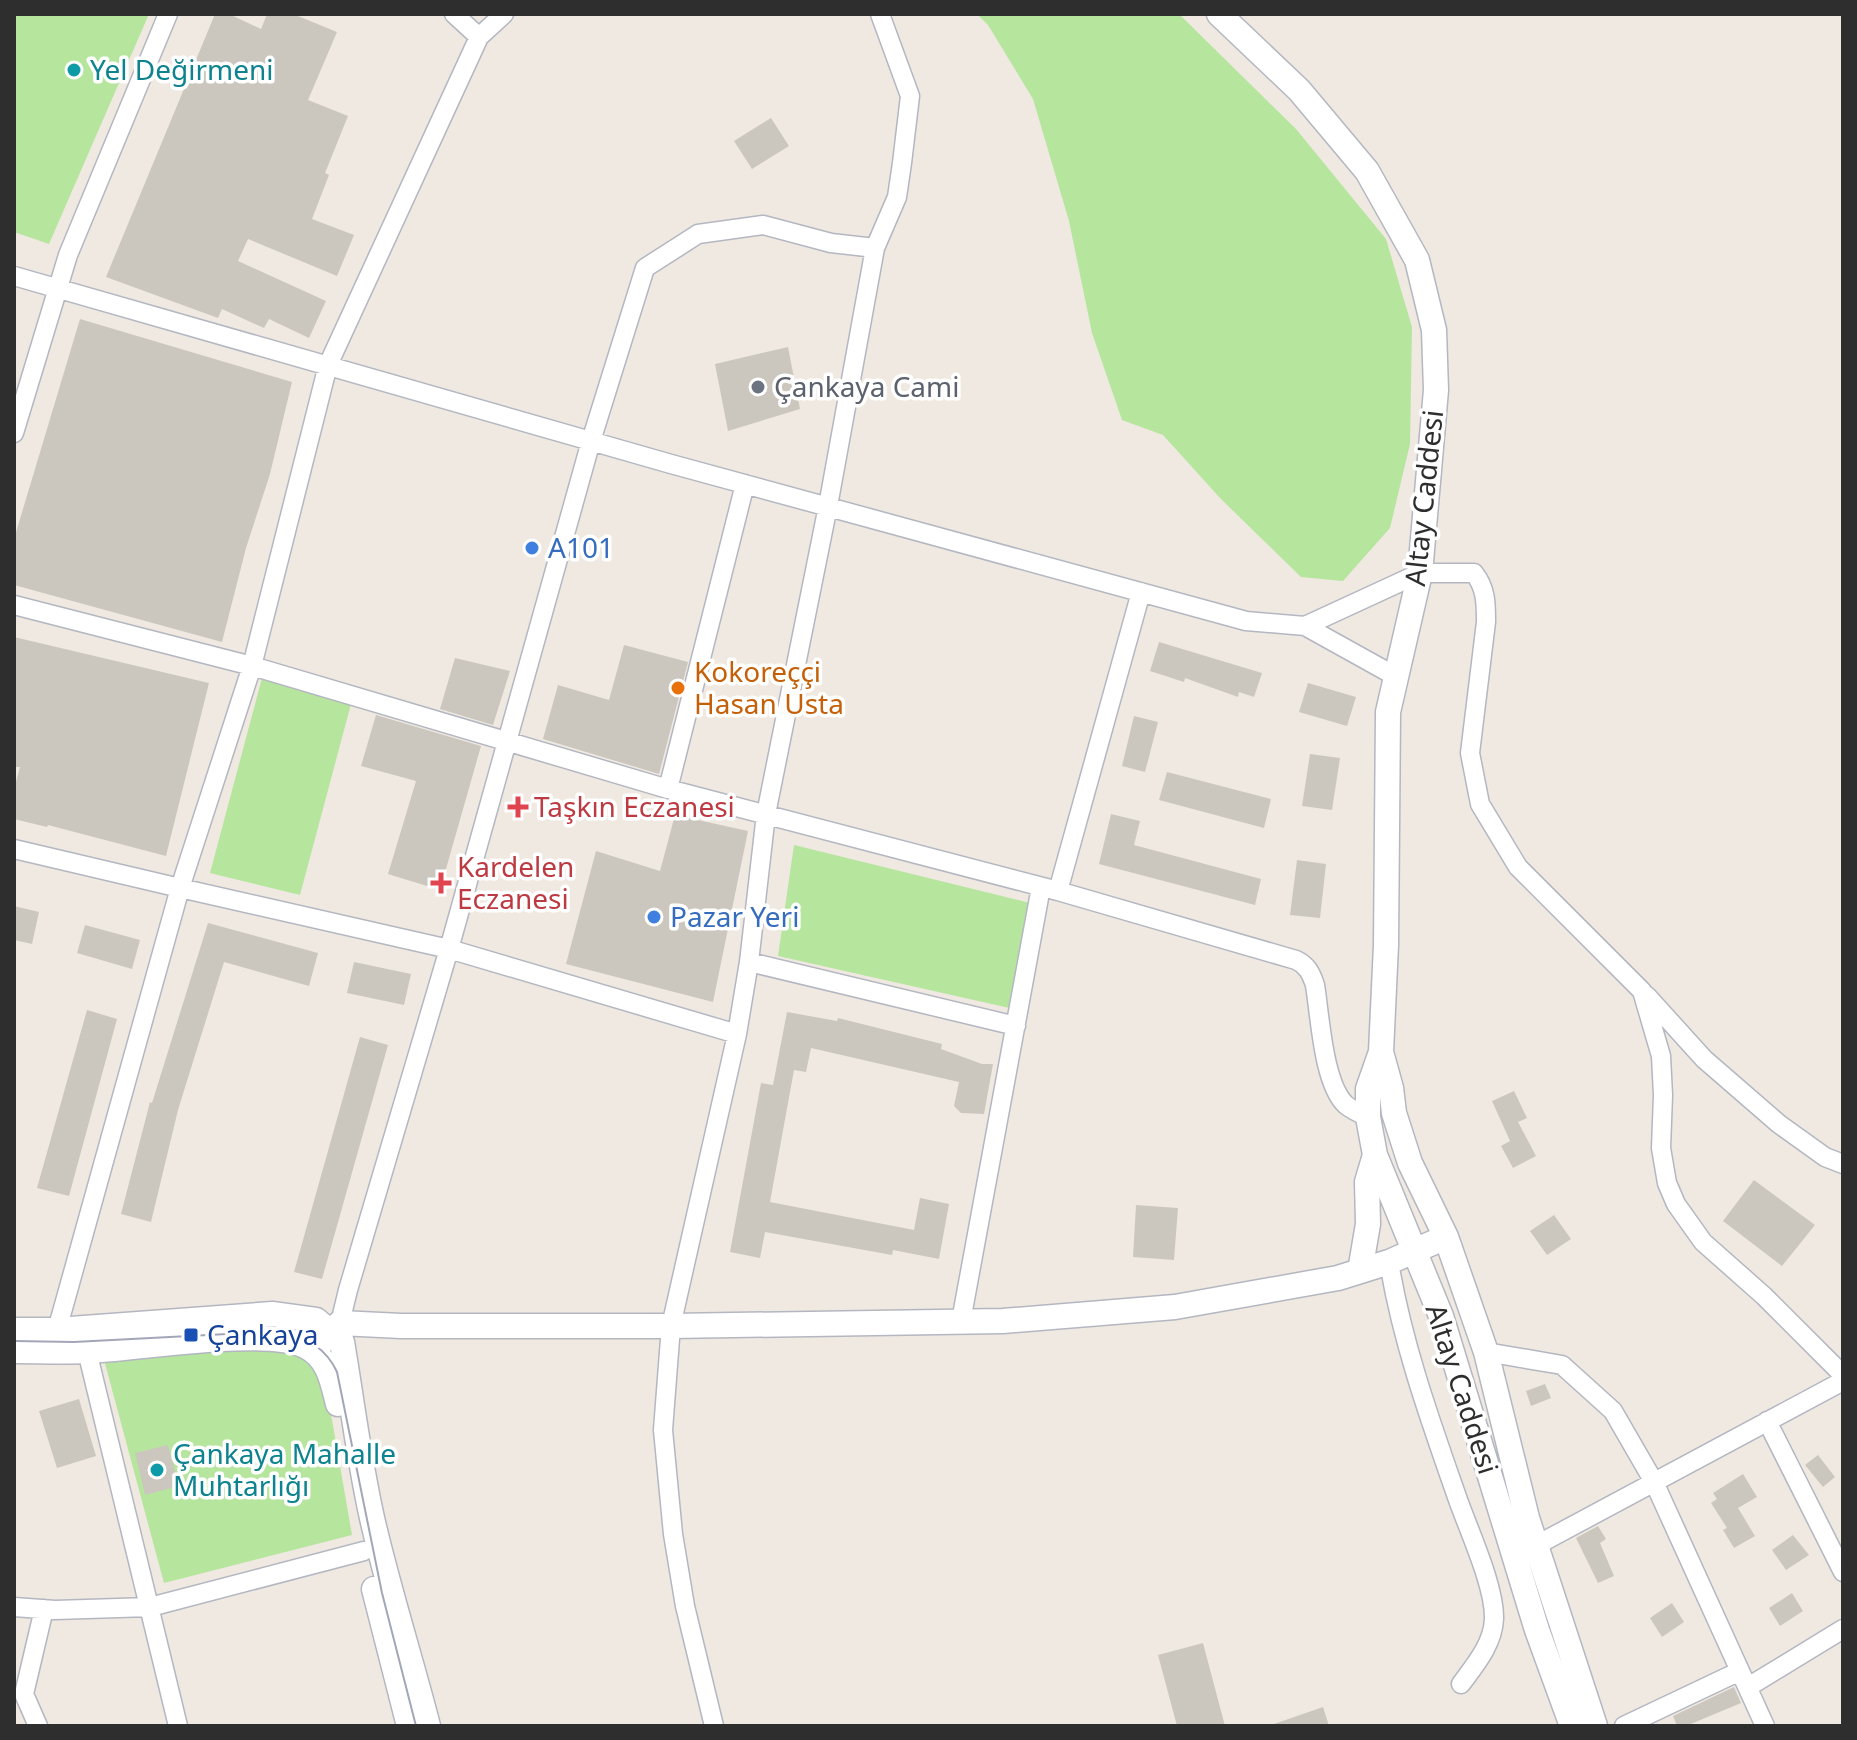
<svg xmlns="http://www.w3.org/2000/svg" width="1857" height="1740" viewBox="0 0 1857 1740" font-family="'Noto Sans',sans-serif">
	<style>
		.green { fill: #b6e59e }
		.building { fill: #cbc7bf }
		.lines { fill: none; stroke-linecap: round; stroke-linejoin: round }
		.minor-casing { stroke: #b4b7c1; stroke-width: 21 }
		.secondary-casing { stroke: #b4b7c1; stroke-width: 27 }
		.minor { stroke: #fff; stroke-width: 18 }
		.secondary { stroke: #fff; stroke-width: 24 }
		.tram { stroke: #a3a6b8; stroke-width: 2 }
		.culture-dot { fill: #0f9aa8; stroke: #fff; stroke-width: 3 }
		.worship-dot { fill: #6b7280; stroke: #fff; stroke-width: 3 }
		.shop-dot { fill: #3f7fe0; stroke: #fff; stroke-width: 3 }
		.food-dot { fill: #e8710a; stroke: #fff; stroke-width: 3 }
		.health-dot { fill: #e0444e; stroke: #fff; stroke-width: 3 }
		.transit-dot { fill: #1a4fb4; stroke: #fff; stroke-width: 3 }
		.labels { text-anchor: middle; stroke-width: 7; stroke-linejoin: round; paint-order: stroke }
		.culture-label { font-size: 28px; fill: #0d838f; stroke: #fff; text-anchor: start }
		.worship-label { font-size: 28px; fill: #5b616d; stroke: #fff; text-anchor: start }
		.street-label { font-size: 28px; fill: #2e2e2e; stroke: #fff }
		.shop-label { font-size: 28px; fill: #366cbe; stroke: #fff; text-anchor: start }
		.food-label { font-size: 28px; fill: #c56008; stroke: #fff; text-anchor: start }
		.health-label { font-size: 28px; fill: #be3a42; stroke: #fff; text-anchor: start }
		.transit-label { font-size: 28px; fill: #164399; stroke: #fff; text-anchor: start }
	</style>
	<rect width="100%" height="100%" fill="#efe9e1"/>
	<!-- green -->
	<path class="green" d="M14 14H149L49 244 14 232Z
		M977 14H1179L1296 129 1386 239 1412 327 1410 444 1390 528 1343 581 1301 577 1221 499 1163 435 1122 420 1092 333 1069 221 1033 99 988 25Z
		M262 678 351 704 300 895 210 873Z
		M794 845 1038 905 1014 1009 778 956Z
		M275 1347 311 1358 328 1397 352 1535 164 1583 103 1356Z"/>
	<!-- building -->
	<path class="building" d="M215 14H229L261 29 267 14H293L337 32 308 100 348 116 325 173 329 175 312 219 354 235 337 276 248 239 238 261 326 301 309 338 269 319 264 328 222 309 218 318 106 277Z
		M771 118 789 146 752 169 734 141Z
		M80 319 292 382 270 474 246 548 222 642 14 585V539Z
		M788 347 800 409 728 431 715 364Z
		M14 637 209 683 166 856 48 825 47 827 14 819V789L20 767H14Z
		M1159 642 1262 673 1254 697 1239 692 1238 697 1185 678 1184 682 1150 671Z
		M624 645 688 662 659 774 543 739 558 685 609 700Z
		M455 658 510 671 493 725 440 709Z
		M1308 683 1356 697 1347 726 1299 712Z
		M376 715 481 746 440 890 388 874 416 781 361 766Z
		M1134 716 1158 722 1145 772 1122 766Z
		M1310 754 1340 758 1332 810 1302 806Z
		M1167 772 1271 799 1264 828 1159 800Z
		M1111 814 1140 821 1134 845 1261 879 1255 905 1099 864Z
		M675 815 748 831 713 1002 566 964 596 851 660 871Z
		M1297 860 1326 864 1320 918 1290 915Z
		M14 906 39 912 32 944 14 940Z
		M208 923 318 953 309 986 224 962 178 1110 151 1222 121 1214 150 1102 152 1103Z
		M85 925 140 940 132 969 77 953Z
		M354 962 411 974 404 1005 347 993Z
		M87 1010 117 1019 69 1196 37 1188Z
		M787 1012 837 1021 838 1018 942 1044 941 1049 982 1064H993L984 1114 961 1113 954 1106 959 1082 811 1048 806 1072 794 1070 770 1202 914 1230 920 1198 949 1204 939 1259 893 1250 892 1255 765 1232 760 1258 730 1252 761 1083 773 1085Z
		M360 1037 388 1045 322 1279 294 1272Z
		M1514 1091 1527 1118 1518 1122 1536 1156 1513 1168 1501 1146 1510 1141 1492 1101Z
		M1754 1180 1815 1225 1782 1266 1723 1221Z
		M1136 1205 1178 1208 1174 1260 1133 1257Z
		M1554 1215 1571 1239 1547 1255 1530 1231Z
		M1545 1384 1551 1398 1531 1406 1526 1391Z
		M79 1399 96 1456 57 1468 39 1411Z
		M168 1445 179 1486 145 1495 135 1453Z
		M1818 1455 1835 1477 1823 1487 1805 1465Z
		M1743 1474 1757 1497 1738 1508 1755 1536 1734 1548 1723 1530 1727 1528 1711 1503 1717 1499 1713 1493Z
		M1598 1526 1606 1539 1600 1543 1614 1576 1598 1583 1576 1538Z
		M1793 1535 1809 1555 1786 1570 1772 1550Z
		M1792 1593 1803 1611 1780 1626 1769 1608Z
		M1672 1603 1684 1622 1662 1637 1650 1618Z
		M1203 1643 1225 1726H1177L1158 1655Z
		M1734 1687 1741 1703 1686 1726H1677L1673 1716Z
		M1323 1707 1329 1726H1274V1724Z"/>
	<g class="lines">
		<defs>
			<path id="minor" d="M454 14 479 37 504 14
				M479 37 328 365 252 666 180 888 449 949 737 1034 749 962 766 814 828 506 875 248 897 197 902 163 910 96 880 14
				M14 276 671 464 1246 621 1305 626 1395 676
				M14 433 68 255 168 14
				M14 605 252 666 668 789 1058 891 1296 960C1307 965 1311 973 1315 985 1320 1015 1323 1084 1346 1105 1352 1110 1361 1114 1368 1117
				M1305 626 1420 573H1474C1486 588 1486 603 1486 622L1470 753 1480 804 1518 867 1642 991 1661 1056 1663 1095 1661 1148 1667 1183 1676 1204 1703 1242 1764 1296 1843 1375
				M668 789 745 484
				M14 849 180 888 57 1330 87 1351 178 1726
				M1058 891 1141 592
				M749 962 1016 1026
				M1647 996 1704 1059 1779 1124 1825 1157 1843 1164
				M1389 1262C1402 1342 1430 1420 1457 1497 1468 1529 1495 1586 1494 1619 1493 1644 1475 1665 1461 1684
				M961 1321 1041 887
				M340 1323 348 1290 449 949 591 441 645 268 698 234 763 225 831 243 875 248
				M1486 1352 1562 1365 1613 1411 1654 1482 1765 1726
				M1767 1421 1843 1572
				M1535 1546 1843 1381
				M14 1607 55 1610 150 1607 364 1551
				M1748 1687 1843 1629
				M38 1726 24 1694 44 1609
				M714 1726 685 1606 673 1534 663 1430 671 1326 737 1034
				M1624 1726 1740 1671"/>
			<path id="secondary" d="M1219 14 1299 90 1367 171 1417 260 1434 330 1436 390 1420 573 1388 712 1386 945 1381 1052 1368 1089V1117L1375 1155 1441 1316 1537 1630 1572 1726
				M1381 1052 1391 1088 1394 1113 1410 1163 1446 1237 1486 1352 1527 1518 1595 1726
				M1360 1271 1368 1224 1367 1182 1375 1155
				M14 1330H57L272 1314 316 1320 342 1342C352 1401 359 1460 372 1518 388 1588 410 1656 428 1726
				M14 1351C38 1351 63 1352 88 1351 136 1349 269 1326 307 1347 329 1359 332 1381 338 1404
				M317 1354C319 1340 330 1331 340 1323L401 1326H671L1003 1321 1175 1307 1338 1278 1389 1262 1446 1237
				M374 1589 409 1726"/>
		</defs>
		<!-- minor casing -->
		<use href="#minor" class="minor-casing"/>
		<!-- secondary casing -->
		<use href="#secondary" class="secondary-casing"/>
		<!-- minor -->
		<use href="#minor" class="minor"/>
		<!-- secondary -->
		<use href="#secondary" class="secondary"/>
		<!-- tram -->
		<path class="tram" d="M14 1341 74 1342 283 1331C308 1339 326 1348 337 1372L382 1593 416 1726"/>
	</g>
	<!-- markers -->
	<g class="culture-dot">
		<circle cx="74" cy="70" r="8"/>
		<circle cx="157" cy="1470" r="8"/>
	</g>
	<circle class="worship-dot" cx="758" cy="387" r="8"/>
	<g class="shop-dot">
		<circle cx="532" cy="548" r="8"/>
		<circle cx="654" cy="917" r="8"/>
	</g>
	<circle class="food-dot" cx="678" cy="688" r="8"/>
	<g class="health-dot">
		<path d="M514 795h8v8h8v8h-8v8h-8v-8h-8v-8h8z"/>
		<path d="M437 871h8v8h8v8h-8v8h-8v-8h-8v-8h8z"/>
	</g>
	<rect class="transit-dot" x="183" y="1327" width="16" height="16" rx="4"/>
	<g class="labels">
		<!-- culture labels -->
		<g class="culture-label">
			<text x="90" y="80">Yel Değirmeni</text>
			<text x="173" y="1464">Çankaya Mahalle<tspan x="173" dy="32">Muhtarlığı</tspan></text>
		</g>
		<!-- worship labels -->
		<g class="worship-label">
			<text x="774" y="397">Çankaya Cami</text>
		</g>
		<!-- street labels -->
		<g class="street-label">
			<text transform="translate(1424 498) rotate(-84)" y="10">Altay Caddesi</text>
			<text transform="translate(1462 1389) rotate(72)" y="10">Altay Caddesi</text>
		</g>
		<!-- shop labels -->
		<g class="shop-label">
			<text x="548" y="558">A101</text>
			<text x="670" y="927">Pazar Yeri</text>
		</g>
		<!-- food labels -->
		<g class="food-label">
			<text x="694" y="682">Kokoreççi<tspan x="694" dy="32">Hasan Usta</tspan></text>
		</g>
		<!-- health labels -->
		<g class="health-label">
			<text x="534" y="817">Taşkın Eczanesi</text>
			<text x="457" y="877">Kardelen<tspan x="457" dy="32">Eczanesi</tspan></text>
		</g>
		<!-- transit labels -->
		<g class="transit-label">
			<text x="207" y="1345">Çankaya</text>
		</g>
	</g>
	<!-- border -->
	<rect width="1857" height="1740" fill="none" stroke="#2e2e2e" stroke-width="32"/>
</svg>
